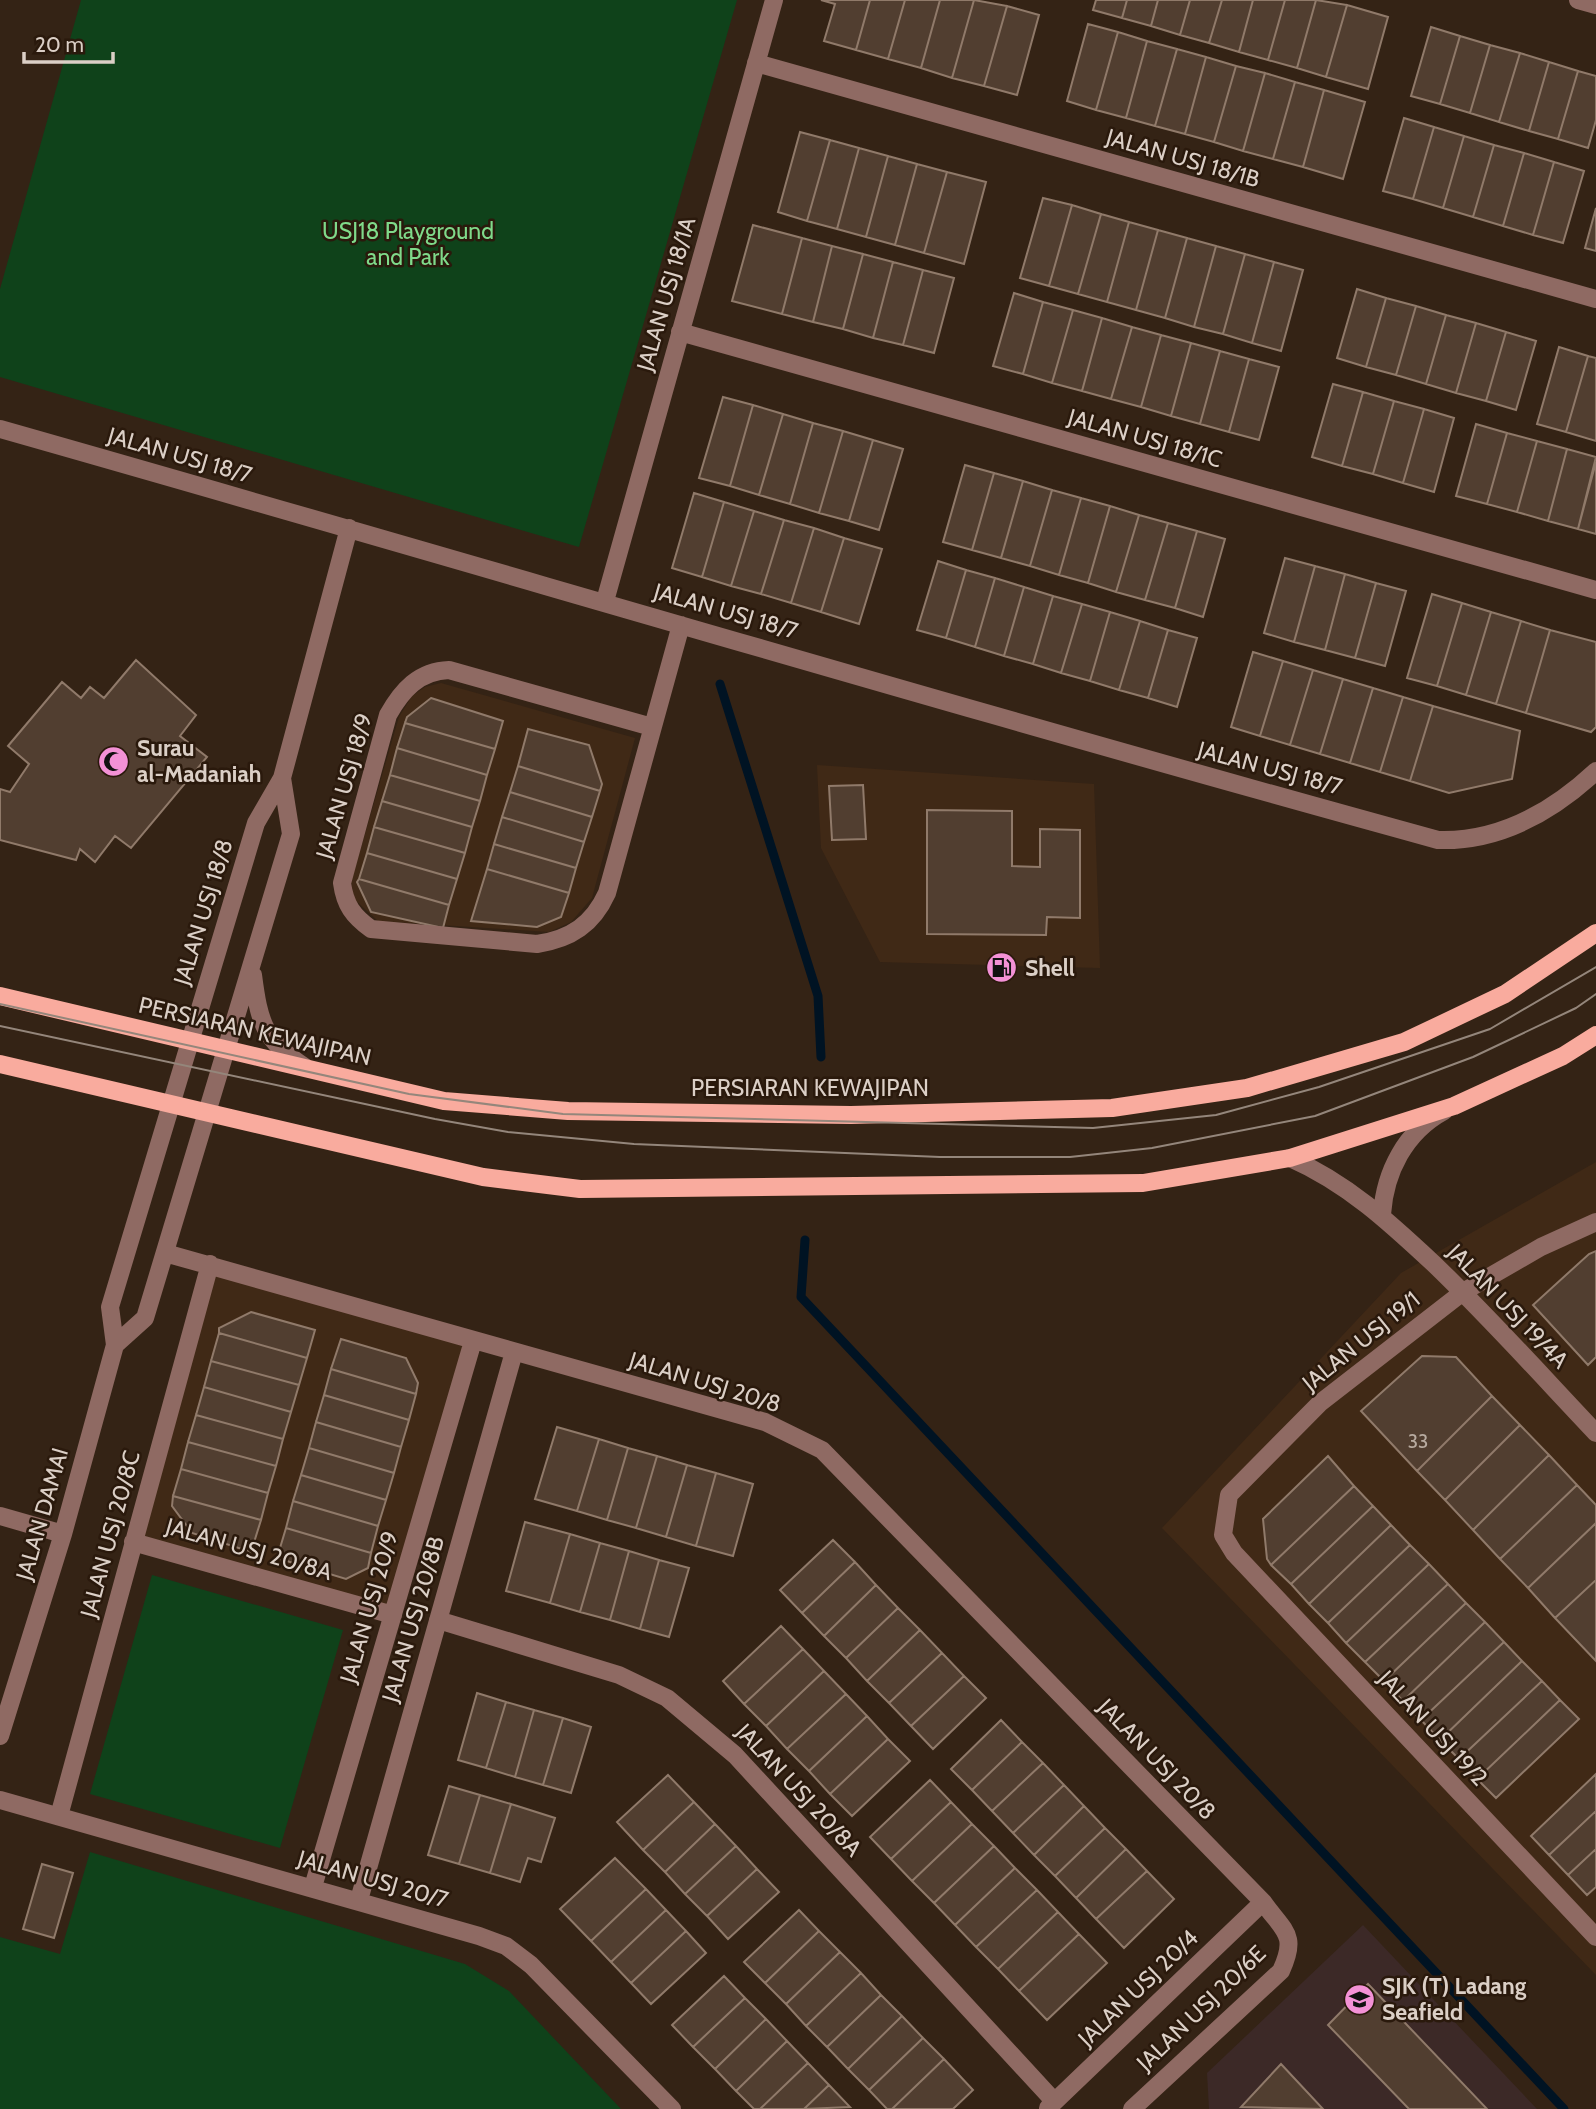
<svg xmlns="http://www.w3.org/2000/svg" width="1596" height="2109" viewBox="0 0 1596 2109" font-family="Cabin,sans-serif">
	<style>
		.built { fill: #402916 }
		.education { fill: #3c2927 }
		.green { fill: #0f421a }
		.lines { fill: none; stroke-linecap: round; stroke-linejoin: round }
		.stream { stroke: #001323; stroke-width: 9 }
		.building { fill: #513e30; stroke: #907a6a; stroke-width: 2 }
		.minor { stroke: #8f6a63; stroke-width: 18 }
		.major { stroke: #f9ab9e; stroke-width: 18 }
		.tram { stroke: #94867b; stroke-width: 2 }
		.labels { text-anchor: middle; stroke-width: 5; stroke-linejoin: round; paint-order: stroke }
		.number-label { font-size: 19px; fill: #b8aba0 }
		.street-label { font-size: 23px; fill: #dbcfc6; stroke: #2a190c }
		.park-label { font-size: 23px; fill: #7fda8a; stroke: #2a190c }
		.poi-label { font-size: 23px; font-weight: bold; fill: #dbcfc6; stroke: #2a190c; text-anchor: start }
	</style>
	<rect width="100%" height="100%" fill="#342315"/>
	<!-- built -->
	<path class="built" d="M441 683 635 738 592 898 571 922 549 932 378 921 354 899 351 882 399 717 412 696 425 687Z
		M817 765 1094 784 1100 968 880 962 821 848Z
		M1596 1162V1975L1162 1528 1401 1273Z
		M210 1264 473 1341 393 1615 133 1542Z"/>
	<!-- education -->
	<path class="education" d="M1363 1925 1537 2109H1209L1207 2073Z"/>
	<!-- green -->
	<path class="green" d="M81 0H737L579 547 0 377V289Z
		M152 1575 343 1630 280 1848 90 1794Z
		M90 1852 465 1964 509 1991 621 2109H0V1937L60 1954Z"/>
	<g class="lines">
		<!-- stream -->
		<path class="stream" d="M720 684 818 996 821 1057
			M805 1240 801 1297 1564 2109"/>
	</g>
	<!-- building -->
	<path class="building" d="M821 0H870L856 50 824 41 835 4Z
		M870 0H905L888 59 856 50Z
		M905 0H940L921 68 888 59Z
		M940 0H974L952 78 921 68Z
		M974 0 1007 6 984 86 952 78Z
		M1096 0H1127L1122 18 1093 10Z
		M1127 0H1158L1151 26 1122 18Z
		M1158 0H1190L1180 35 1151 26Z
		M1190 0H1222L1209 43 1180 35Z
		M1222 0H1253L1239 52 1209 43Z
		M1253 0H1285L1268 60 1239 52Z
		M1285 0H1316L1297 68 1268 60Z
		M1316 0 1347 5 1326 77 1297 68Z
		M1347 5 1388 17 1368 89 1326 77Z
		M1007 6 1039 15 1017 95 984 86Z
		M1088 24 1118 32 1096 110 1067 101Z
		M1431 27 1460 36 1440 104 1411 96Z
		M1118 32 1147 41 1126 118 1096 110Z
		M1460 36 1490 45 1470 113 1440 104Z
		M1147 41 1177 49 1155 126 1126 118Z
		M1490 45 1520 53 1499 122 1470 113Z
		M1177 49 1206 57 1185 134 1155 126Z
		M1520 53 1549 62 1529 131 1499 122Z
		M1206 57 1236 66 1214 142 1185 134Z
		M1549 62 1578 71 1558 139 1529 131Z
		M1236 66 1265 73 1243 151 1214 142Z
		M1578 71 1596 76V120L1588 148 1558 139Z
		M1265 73 1295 82 1273 159 1243 151Z
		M1295 82 1324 90 1303 167 1273 159Z
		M1324 90 1365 102 1343 179 1303 167Z
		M1404 118 1434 127 1413 199 1383 191Z
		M1434 127 1464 136 1443 208 1413 199Z
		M800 132 830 140 807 221 778 212Z
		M1464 136 1494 145 1473 217 1443 208Z
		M830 140 859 148 837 229 807 221Z
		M1494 145 1524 153 1503 226 1473 217Z
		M859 148 888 156 866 237 837 229Z
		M1524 153 1554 162 1533 235 1503 226Z
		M888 156 917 164 895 245 866 237Z
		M1554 162 1584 171 1563 243 1533 235Z
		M917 164 947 172 924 253 895 245Z
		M947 172 986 182 964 264 924 253Z
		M1043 198 1072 205 1049 286 1020 278Z
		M1072 205 1101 214 1078 294 1049 286Z
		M1596 208V251L1585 248Z
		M1101 214 1129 222 1107 302 1078 294Z
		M1129 222 1158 230 1136 310 1107 302Z
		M753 225 802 238 782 314 732 301Z
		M1158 230 1187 238 1165 318 1136 310Z
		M802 238 832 246 813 322 782 314Z
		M1187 238 1216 246 1194 327 1165 318Z
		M832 246 863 254 843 329 813 322Z
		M1216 246 1245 254 1223 334 1194 327Z
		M863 254 893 262 873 338 843 329Z
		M1245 254 1274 262 1252 343 1223 334Z
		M893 262 923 270 903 345 873 338Z
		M1274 262 1303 270 1281 351 1252 343Z
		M923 270 954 278 934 353 903 345Z
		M1357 289 1386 298 1366 367 1337 358Z
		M1014 293 1043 302 1023 374 993 366Z
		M1386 298 1416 306 1396 375 1366 367Z
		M1043 302 1073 310 1052 383 1023 374Z
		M1416 306 1446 315 1426 384 1396 375Z
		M1073 310 1102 318 1082 391 1052 383Z
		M1446 315 1476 323 1456 393 1426 384Z
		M1102 318 1132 327 1111 399 1082 391Z
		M1476 323 1506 332 1486 401 1456 393Z
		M1132 327 1161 335 1141 407 1111 399Z
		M1506 332 1536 341 1516 410 1486 401Z
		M1161 335 1191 343 1171 416 1141 407Z
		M1191 343 1220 351 1200 424 1171 416Z
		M1559 347 1588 356 1566 432 1537 424Z
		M1220 351 1249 359 1229 432 1200 424Z
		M1588 356 1596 358V441L1566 432Z
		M1249 359 1279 367 1259 440 1229 432Z
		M1333 384 1363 392 1342 466 1312 457Z
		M1363 392 1394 401 1373 474 1342 466Z
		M723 397 753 405 730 486 699 478Z
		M1394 401 1424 409 1403 483 1373 474Z
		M753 405 783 414 759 495 730 486Z
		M1424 409 1454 418 1434 492 1403 483Z
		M783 414 813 423 790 504 759 495Z
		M813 423 843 431 819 513 790 504Z
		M1476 424 1507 433 1487 504 1456 496Z
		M843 431 873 440 849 521 819 513Z
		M1507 433 1537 441 1517 512 1487 504Z
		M873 440 903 449 879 530 849 521Z
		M1537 441 1567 449 1548 521 1517 512Z
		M1567 449 1596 457 1578 529 1548 521Z
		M1596 462V534L1578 529Z
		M965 465 994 473 972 550 943 542Z
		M994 473 1023 481 1001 558 972 550Z
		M1023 481 1052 490 1030 566 1001 558Z
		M1052 490 1081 498 1059 575 1030 566Z
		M694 493 724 502 702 577 672 568Z
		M1081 498 1110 506 1088 583 1059 575Z
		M724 502 754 511 731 586 702 577Z
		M1110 506 1139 515 1116 592 1088 583Z
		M754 511 784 520 761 594 731 586Z
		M1139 515 1168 523 1145 600 1116 592Z
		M784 520 814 528 791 603 761 594Z
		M1168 523 1197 531 1175 608 1145 600Z
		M814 528 844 538 821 612 791 603Z
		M1197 531 1225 539 1203 617 1175 608Z
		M844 538 882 549 859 624 821 612Z
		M1285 558 1315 566 1294 642 1264 633Z
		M938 561 966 570 946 638 917 630Z
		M1315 566 1345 574 1325 650 1294 642Z
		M966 570 995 578 975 647 946 638Z
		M1345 574 1376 583 1355 658 1325 650Z
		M995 578 1024 587 1004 656 975 647Z
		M1376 583 1406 591 1385 666 1355 658Z
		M1024 587 1053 596 1033 664 1004 656Z
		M1432 594 1462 603 1437 686 1407 678Z
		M1053 596 1082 604 1061 673 1033 664Z
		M1462 603 1491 612 1466 695 1437 686Z
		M1082 604 1110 612 1090 681 1061 673Z
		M1110 612 1140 621 1119 690 1090 681Z
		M1491 612 1521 621 1496 704 1466 695Z
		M1140 621 1168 630 1148 698 1119 690Z
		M1521 621 1550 630 1526 713 1496 704Z
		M1168 630 1197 638 1177 707 1148 698Z
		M1550 630 1596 642V727L1591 732 1526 713Z
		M1253 652 1283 661 1260 736 1231 727Z
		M136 660 196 715 180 736 207 757 131 848 115 836 95 862 80 849 76 860 0 840V789L10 792 29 764 8 746 62 682 81 698 90 687 104 698Z
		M1283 661 1313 670 1290 745 1260 736Z
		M1313 670 1343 679 1320 754 1290 745Z
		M1343 679 1373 688 1350 763 1320 754Z
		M1373 688 1403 697 1380 772 1350 763Z
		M1403 697 1433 706 1410 781 1380 772Z
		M431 698 503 721 495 749 405 723 407 717Z
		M1433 706 1520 731 1512 779 1449 793 1410 781Z
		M405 723 495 749 487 775 397 748Z
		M528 729 589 745 602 784 600 791 518 766Z
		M397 748 487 775 480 801 390 775Z
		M518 766 600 791 592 817 510 792Z
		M390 775 480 801 472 827 382 801Z
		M863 785 866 839 832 840 829 786Z
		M510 792 592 817 584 842 502 817Z
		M382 801 472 827 465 853 374 827Z
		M927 810 1012 811V866L1040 867V829L1080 830V918L1047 917 1046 935 927 934Z
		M502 817 584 842 576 868 494 844Z
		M374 827 465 853 457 879 367 853Z
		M494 844 576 868 569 893 487 869Z
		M367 853 457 879 449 905 359 879Z
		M487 869 569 893 561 917 537 927 471 921Z
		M359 879 449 905 443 928 371 912 357 882Z
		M1596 1251V1357L1588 1365 1533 1305 1589 1254Z
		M251 1312 315 1330 307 1358 219 1333V1328Z
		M219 1333 307 1358 299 1385 211 1361Z
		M341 1339 406 1358 418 1383 416 1394 331 1369Z
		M1422 1356 1456 1357 1492 1396 1417 1471 1361 1411Z
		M211 1361 299 1385 291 1412 204 1387Z
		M331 1369 416 1394 409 1420 324 1395Z
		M204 1387 291 1412 283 1439 196 1415Z
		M324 1395 409 1420 401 1447 316 1422Z
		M1492 1396 1520 1425 1445 1500 1417 1471Z
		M196 1415 283 1439 276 1466 188 1442Z
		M316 1422 401 1447 394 1473 309 1448Z
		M1520 1425 1549 1455 1473 1530 1445 1500Z
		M557 1427 599 1439 577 1511 535 1499Z
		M599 1439 628 1448 607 1520 577 1511Z
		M188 1442 276 1466 268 1493 181 1469Z
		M309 1448 394 1473 386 1500 301 1475Z
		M628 1448 657 1456 636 1528 607 1520Z
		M1549 1455 1577 1485 1500 1559 1473 1530Z
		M657 1456 687 1465 666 1537 636 1528Z
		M1328 1456 1354 1486 1271 1565 1267 1559 1263 1519Z
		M687 1465 716 1473 696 1546 666 1537Z
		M181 1469 268 1493 261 1520 173 1496Z
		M716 1473 753 1484 733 1556 696 1546Z
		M301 1475 386 1500 378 1526 293 1501Z
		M1577 1485 1596 1505V1523L1528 1588 1500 1559Z
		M1354 1486 1373 1506 1291 1584 1271 1565Z
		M173 1496 261 1520 251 1552 192 1533 172 1506Z
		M293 1501 378 1526 371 1553 286 1528Z
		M1373 1506 1391 1525 1309 1604 1291 1584Z
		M525 1522 570 1534 550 1603 506 1591Z
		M1596 1523V1580L1555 1618 1528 1588Z
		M1391 1525 1410 1545 1328 1623 1309 1604Z
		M286 1528 371 1553 368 1568 346 1579 277 1558Z
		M570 1534 600 1543 580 1612 550 1603Z
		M833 1540 855 1562 802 1613 780 1590Z
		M600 1543 629 1551 610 1620 580 1612Z
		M1410 1545 1429 1564 1346 1643 1328 1623Z
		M629 1551 659 1560 640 1629 610 1620Z
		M659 1560 689 1568 669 1637 640 1629Z
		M855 1562 876 1585 824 1636 802 1613Z
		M1429 1564 1448 1584 1365 1662 1346 1643Z
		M1596 1580V1661L1555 1618Z
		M1448 1584 1466 1603 1384 1681 1365 1662Z
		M876 1585 898 1608 846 1658 824 1636Z
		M1466 1603 1485 1622 1403 1701 1384 1681Z
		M898 1608 920 1630 867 1681 846 1658Z
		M1485 1622 1504 1642 1421 1720 1403 1701Z
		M781 1626 803 1649 744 1704 723 1681Z
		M920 1630 942 1653 889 1703 867 1681Z
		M1504 1642 1522 1661 1440 1740 1421 1720Z
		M803 1649 824 1671 766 1726 744 1704Z
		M942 1653 964 1676 911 1726 889 1703Z
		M1522 1661 1542 1681 1459 1759 1440 1740Z
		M824 1671 846 1694 787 1749 766 1726Z
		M964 1676 986 1698 933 1749 911 1726Z
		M1542 1681 1560 1700 1477 1779 1459 1759Z
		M477 1693 506 1702 486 1768 458 1760Z
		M846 1694 867 1716 809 1771 787 1749Z
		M1560 1700 1579 1719 1496 1798 1477 1779Z
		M506 1702 534 1710 515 1777 486 1768Z
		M534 1710 563 1718 543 1785 515 1777Z
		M867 1716 888 1739 830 1794 809 1771Z
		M563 1718 591 1727 571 1793 543 1785Z
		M1001 1720 1022 1742 972 1790 951 1769Z
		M888 1739 910 1761 852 1816 830 1794Z
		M1022 1742 1043 1763 992 1811 972 1790Z
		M1043 1763 1064 1785 1013 1833 992 1811Z
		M1596 1774V1811L1549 1855 1531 1836Z
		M668 1775 694 1802 643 1850 617 1822Z
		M930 1780 951 1802 891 1859 870 1837Z
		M1064 1785 1084 1806 1034 1855 1013 1833Z
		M449 1786 480 1795 459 1864 428 1855Z
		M480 1795 511 1804 490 1873 459 1864Z
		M694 1802 715 1824 665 1872 643 1850Z
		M951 1802 972 1824 912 1881 891 1859Z
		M511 1804 555 1818 541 1862 528 1858 520 1882 490 1873Z
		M1084 1806 1105 1828 1055 1876 1034 1855Z
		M1596 1811V1849L1568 1875 1549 1855Z
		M715 1824 736 1846 685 1894 665 1872Z
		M972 1824 994 1846 934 1903 912 1881Z
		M1105 1828 1126 1849 1076 1898 1055 1876Z
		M736 1846 757 1869 707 1916 685 1894Z
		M994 1846 1015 1868 955 1925 934 1903Z
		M1126 1849 1147 1871 1096 1919 1076 1898Z
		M1596 1849V1887L1587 1895 1568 1875Z
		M615 1858 646 1889 591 1941 560 1909Z
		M42 1864 73 1873 54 1938 23 1929Z
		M1015 1868 1037 1890 976 1947 955 1925Z
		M757 1869 779 1892 728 1939 707 1916Z
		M1147 1871 1174 1899 1124 1948 1096 1919Z
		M646 1889 666 1910 611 1962 591 1941Z
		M1037 1890 1058 1912 998 1969 976 1947Z
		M666 1910 686 1931 631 1983 611 1962Z
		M799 1910 819 1931 765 1983 744 1962Z
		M1058 1912 1079 1934 1019 1991 998 1969Z
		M686 1931 706 1953 651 2004 631 1983Z
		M819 1931 840 1952 786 2004 765 1983Z
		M1079 1934 1107 1963 1047 2020 1019 1991Z
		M840 1952 861 1973 806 2026 786 2004Z
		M861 1973 881 1995 827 2047 806 2026Z
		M724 1976 745 1998 693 2047 672 2025Z
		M1368 1984 1487 2109H1409L1328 2025Z
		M881 1995 902 2016 848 2069 827 2047Z
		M745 1998 766 2019 715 2069 693 2047Z
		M902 2016 923 2038 869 2090 848 2069Z
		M766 2019 787 2041 736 2091 715 2069Z
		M923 2038 944 2059 892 2109H887L869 2090Z
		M787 2041 808 2063 760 2109H754L736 2091Z
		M944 2059 973 2090 953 2109H892Z
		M808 2063 829 2085 804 2109H760Z
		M1281 2064 1323 2109 1241 2107Z
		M829 2085 850 2107 804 2109Z"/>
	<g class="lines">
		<!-- minor -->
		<path class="minor" d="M1578 0 1596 5
			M756 63 1596 299
			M680 332 1596 590
			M0 429C479 565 957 708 1438 840 1499 842 1552 812 1596 771
			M605 601 774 0
			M652 727 449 670C419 671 402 690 388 715L342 883C345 905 353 916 371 929L537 944C571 939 593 924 607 893L681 625
			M253 975C259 1022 264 1041 305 1067
			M1290 1158C1347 1183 1389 1222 1434 1264 1490 1318 1543 1377 1596 1433
			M1382 1214C1385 1172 1405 1132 1444 1111
			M1596 1222 1541 1247 1463 1292 1320 1403 1229 1495 1223 1535 1234 1553 1596 1937
			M165 1253 765 1422 822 1450 1263 1902C1284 1932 1298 1934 1281 1971L1132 2109
			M115 1345 145 1318 291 834 282 778
			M0 1516 63 1534
			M133 1542 393 1615
			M438 1620 619 1675 667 1698 735 1755 1054 2101
			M0 1736 63 1534 115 1345 110 1307 256 823 282 778 349 528
			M0 1800 479 1936 506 1946 531 1965 672 2109
			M59 1816 210 1264
			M313 1887 473 1341
			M359 1900 514 1352
			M1048 2108 1263 1902"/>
		<!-- major -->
		<path class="major" d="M0 996 444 1101 568 1111 851 1115 1112 1108 1247 1088 1404 1042 1505 994 1596 933
			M0 1064 483 1177 580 1189 1143 1183 1290 1158 1454 1106 1563 1056 1596 1035"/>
		<!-- tram -->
		<path class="tram" d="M0 1004 409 1094 563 1114 1093 1128 1216 1115 1319 1087 1490 1029 1596 967
			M0 1026 435 1119 508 1132 634 1144 940 1157H1070L1152 1148 1315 1116 1473 1057 1576 1008 1596 994"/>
	</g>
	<!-- icons -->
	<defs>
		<symbol id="mosque-disc" viewBox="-11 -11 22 22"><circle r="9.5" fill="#f391d6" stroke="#2a190c"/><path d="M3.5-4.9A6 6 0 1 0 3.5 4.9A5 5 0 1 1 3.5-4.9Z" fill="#111"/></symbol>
		<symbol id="fuel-disc" viewBox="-11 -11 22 22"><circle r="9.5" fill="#f391d6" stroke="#2a190c"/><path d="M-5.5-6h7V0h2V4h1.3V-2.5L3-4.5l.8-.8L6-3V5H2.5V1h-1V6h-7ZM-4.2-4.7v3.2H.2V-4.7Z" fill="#111"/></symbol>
		<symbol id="school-disc" viewBox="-11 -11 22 22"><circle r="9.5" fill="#f391d6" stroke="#2a190c"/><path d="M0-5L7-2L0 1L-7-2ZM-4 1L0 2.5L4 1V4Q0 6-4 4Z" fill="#111"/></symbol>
	</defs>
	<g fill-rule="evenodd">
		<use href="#mosque-disc" x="96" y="744" width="35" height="35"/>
		<use href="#fuel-disc" x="984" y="950" width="35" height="35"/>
		<use href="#school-disc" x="1342" y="1982" width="35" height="35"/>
	</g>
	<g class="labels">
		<!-- number labels -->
		<g class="number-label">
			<text x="1418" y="1448">33</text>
		</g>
		<!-- street labels -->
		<g class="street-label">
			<text transform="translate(1183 158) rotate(16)" y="8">JALAN USJ 18/1B</text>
			<text transform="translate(666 294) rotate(-74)" y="8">JALAN USJ 18/1A</text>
			<text transform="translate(1145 438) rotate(16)" y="8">JALAN USJ 18/1C</text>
			<text transform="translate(180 455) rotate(16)" y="8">JALAN USJ 18/7</text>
			<text transform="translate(726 611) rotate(16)" y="8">JALAN USJ 18/7</text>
			<text transform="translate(1270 768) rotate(15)" y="8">JALAN USJ 18/7</text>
			<text transform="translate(344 786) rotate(-74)" y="8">JALAN USJ 18/9</text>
			<text transform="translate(203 912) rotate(-73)" y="8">JALAN USJ 18/8</text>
			<text transform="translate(255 1031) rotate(13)" y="8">PERSIARAN KEWAJIPAN</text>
			<text x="810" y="1096">PERSIARAN KEWAJIPAN</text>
			<text transform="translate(1508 1306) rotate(46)" y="8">JALAN USJ 19/4A</text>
			<text transform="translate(1361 1341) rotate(-39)" y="8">JALAN USJ 19/1</text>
			<text transform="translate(705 1382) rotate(17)" y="8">JALAN USJ 20/8</text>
			<text transform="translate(42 1514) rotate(-74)" y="8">JALAN DAMAI</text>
			<text transform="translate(110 1534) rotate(-75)" y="8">JALAN USJ 20/8C</text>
			<text transform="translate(249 1549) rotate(16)" y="8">JALAN USJ 20/8A</text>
			<text transform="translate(369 1607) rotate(-74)" y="8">JALAN USJ 20/9</text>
			<text transform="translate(413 1619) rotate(-74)" y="8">JALAN USJ 20/8B</text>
			<text transform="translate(1433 1728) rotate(47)" y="8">JALAN USJ 19/2</text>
			<text transform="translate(1157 1759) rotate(46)" y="8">JALAN USJ 20/8</text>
			<text transform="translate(799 1790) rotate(47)" y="8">JALAN USJ 20/8A</text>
			<text transform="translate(373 1879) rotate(16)" y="8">JALAN USJ 20/7</text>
			<text transform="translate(1138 1988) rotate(-44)" y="8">JALAN USJ 20/4</text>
			<text transform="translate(1201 2008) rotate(-44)" y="8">JALAN USJ 20/6E</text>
		</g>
		<!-- park labels -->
		<g class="park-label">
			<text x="408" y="239">USJ18 Playground<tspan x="408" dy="26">and Park</tspan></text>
		</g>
		<!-- poi labels -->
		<g class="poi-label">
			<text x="137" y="756">Surau<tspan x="137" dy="26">al-Madaniah</tspan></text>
			<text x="1025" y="976">Shell</text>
			<text x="1382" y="1994">SJK (T) Ladang<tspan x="1382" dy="26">Seafield</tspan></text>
		</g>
	</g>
	<!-- scale -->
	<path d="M24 52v10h89v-10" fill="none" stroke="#dbcfc6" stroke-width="3.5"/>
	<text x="35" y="52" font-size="21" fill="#dbcfc6" stroke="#2a190c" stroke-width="5" paint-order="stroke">20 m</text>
</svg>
